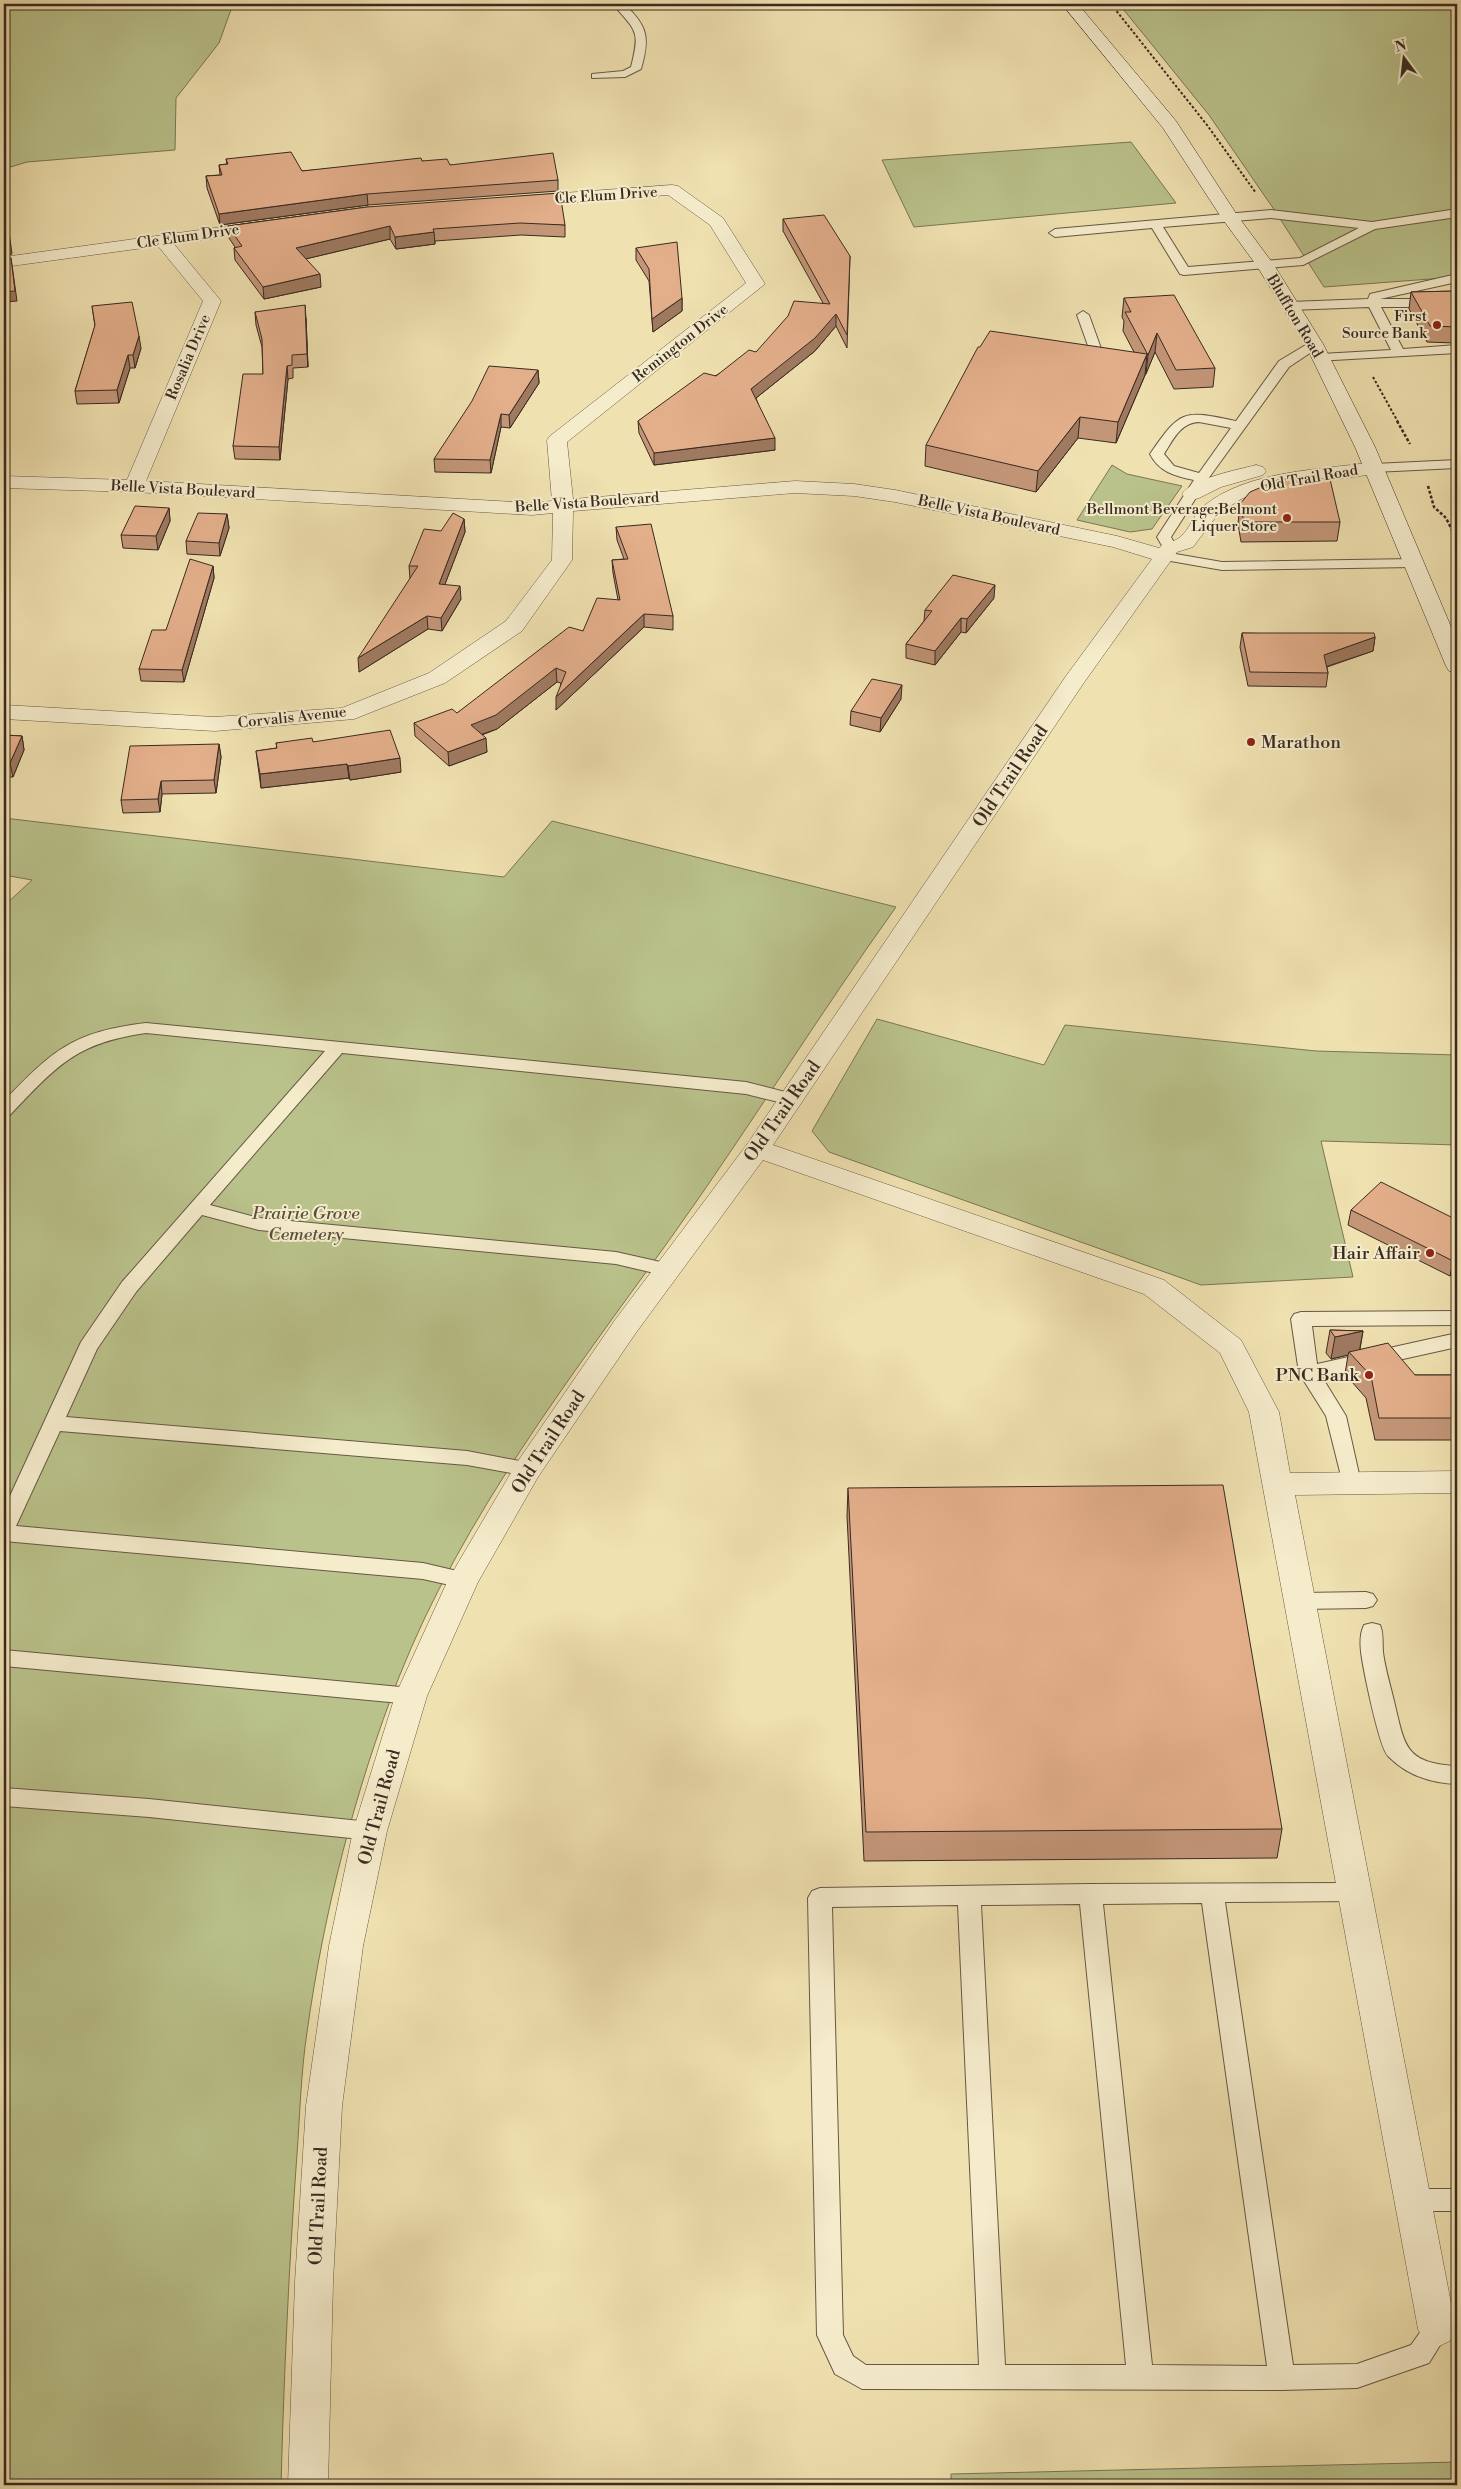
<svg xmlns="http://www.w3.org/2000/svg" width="1461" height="2489" viewBox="0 0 1461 2489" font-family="'Libre Bodoni',serif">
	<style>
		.green { fill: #bac28b; stroke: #7a7656 }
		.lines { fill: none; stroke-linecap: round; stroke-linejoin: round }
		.service-casing { stroke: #675845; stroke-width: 2 }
		.minor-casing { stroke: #675845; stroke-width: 1 }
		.secondary-casing { stroke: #392a21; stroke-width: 1 }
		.path-far1 { stroke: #392a21; stroke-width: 2; stroke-dasharray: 2.5 2; stroke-linecap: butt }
		.path { stroke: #392a21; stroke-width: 2.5; stroke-dasharray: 3 2; stroke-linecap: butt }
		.service { fill: #f5eccc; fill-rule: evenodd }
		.minor { fill: #f5eccc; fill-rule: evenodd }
		.secondary { fill: #f5eccc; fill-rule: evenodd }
		.wall { fill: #c39678; stroke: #392a21 }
		.shaded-wall { fill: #9f7a61; stroke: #392a21 }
		.building { fill: #e3af8b; stroke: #392a21 }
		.poi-dot { fill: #8f2418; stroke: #f5eccc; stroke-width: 2 }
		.labels { text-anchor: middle; stroke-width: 4; stroke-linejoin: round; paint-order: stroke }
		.far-street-label { font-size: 15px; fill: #392a21; stroke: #f5eccc }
		.far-poi-label { font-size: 15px; fill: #392a21; stroke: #f5eccc; text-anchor: end }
		.poi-label { font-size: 18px; fill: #392a21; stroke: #f5eccc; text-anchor: end }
		.street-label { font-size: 18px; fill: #392a21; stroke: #f5eccc }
		.park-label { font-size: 18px; font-style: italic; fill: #59503c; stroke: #f5eccc }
	</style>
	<rect width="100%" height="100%" fill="#f0e1b0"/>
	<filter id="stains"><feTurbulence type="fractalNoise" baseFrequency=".004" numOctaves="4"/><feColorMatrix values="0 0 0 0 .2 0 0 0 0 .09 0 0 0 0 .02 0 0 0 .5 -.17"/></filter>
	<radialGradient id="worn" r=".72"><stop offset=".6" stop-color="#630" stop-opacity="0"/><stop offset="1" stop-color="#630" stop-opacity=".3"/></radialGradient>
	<!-- green -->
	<path class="green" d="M4 4H233L219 43 176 98 175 150 27 162 4 169Z
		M1119 4H1457V277L1324 287 1275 211 1209 115Z
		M1131 142 1176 203 914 227 882 160Z
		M1112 465 1127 474 1182 486 1152 529 1130 532 1077 520Z
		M4 818 504 877 552 821 896 907C818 1016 748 1130 670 1239 570 1378 463 1516 399 1677 355 1790 324 1911 307 2032 301 2072 300 2113 297 2154 289 2264 284 2374 281 2485H4V906L32 880 4 875Z
		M877 1019 1044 1065 1065 1025 1316 1051 1457 1055V1145L1321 1141 1353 1277 1201 1285 829 1152 812 1131Z
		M1457 2462V2485H951V2474Z"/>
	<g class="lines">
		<defs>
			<path id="service" d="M613 4H624C648 26 650 38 641 69L625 77 592 78V74L623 71 631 67C641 29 635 31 613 4Z
				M1457 209V217L1375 229 1303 265 1184 275 1180 274 1152 228 1055 237 1049 233 1055 229 1271 210 1372 222ZM1271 218 1359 228 1300 258 1188 267 1163 227Z
				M1457 274V282L1380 299H1457V307H1381L1403 349 1457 345V353L1316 361 1315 358 1316 355 1321 354 1391 350 1369 307 1290 310 1284 306 1290 302 1368 299 1370 294Z
				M1083 311 1089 315 1103 354 1102 357H1092L1091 354 1077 315Z
				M1314 340 1320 344 1319 347 1289 367 1208 479 1171 537 1177 548 1175 551H1165L1157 537 1194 480C1175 476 1159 472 1150 454 1181 409 1183 410 1236 421L1279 361ZM1199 422 1231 428 1199 473 1174 466 1164 454C1173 440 1180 423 1199 422Z
				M1457 460V468L1374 472 1367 468 1374 464Z
				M1164 552 1222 562 1414 559 1421 563 1414 567 1222 570 1159 559 1157 556Z
				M146 1023 746 1082 797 1095 800 1099 797 1103 791 1105 746 1094 342 1053 210 1205 259 1218 616 1252 674 1265 676 1270 674 1275 667 1276 616 1264 259 1230 202 1215 136 1292 97 1349 66 1417 467 1451 535 1464 538 1469 535 1474 528 1476 467 1465 60 1431 16 1526 423 1563 470 1574 473 1580 470 1586 463 1588 423 1579 4 1541V1509L81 1342 122 1282 325 1051 146 1033C75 1043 57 1066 10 1115L4 1117V1101C54 1049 73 1032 146 1023Z
				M1457 1311V1325L1312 1326 1317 1364 1457 1333V1347L1322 1377 1346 1416 1361 1483 1358 1488 1351 1490 1344 1488 1326 1416 1299 1373 1291 1319 1294 1314 1301 1312Z
				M1366 1592 1373 1594 1377 1600 1373 1606 1366 1608 1300 1609 1293 1607 1289 1601 1293 1595 1300 1593Z
				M1372 1623 1380 1625C1384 1634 1382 1642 1383 1652 1385 1668 1390 1684 1394 1701 1405 1746 1404 1763 1457 1766V1784C1431 1783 1406 1775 1388 1756 1379 1747 1363 1668 1361 1652 1360 1643 1360 1633 1364 1625Z
				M4 1650 411 1688 419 1690 422 1696 419 1702 411 1704 4 1666Z
				M4 1788 149 1799 370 1822 378 1825 381 1831 378 1837 370 1840 149 1817 4 1806Z
				M1355 1883 1363 1885 1367 1892 1363 1899 1355 1901 1225 1902 1293 2365 1357 2364 1411 2345 1428 2321 1437 2317 1446 2321 1450 2329 1429 2363 1357 2388 1282 2390 862 2389 835 2374 817 2335 808 1898 812 1891 820 1888 1090 1884ZM1202 1903 1267 2366 1152 2365 1103 1904ZM1080 1904 1126 2365H1005L981 1905ZM958 1905 979 2365H866L853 2356 843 2335 832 1907Z
				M1414 2189H1457V2211H1414L1405 2208 1401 2200 1405 2192Z"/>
			<path id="minor" d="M672 185 678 186 723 218 765 284 567 442 573 499 795 481 854 484 895 490 1117 536 1159 548C1165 541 1173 543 1179 538 1190 530 1194 513 1205 505 1249 470 1321 470 1374 462L1381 464 1384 468 1381 472 1374 474 1266 489 1241 499 1218 514 1193 547 1177 552 1083 684 773 1145 1164 1280 1241 1340 1279 1412 1290 1473 1457 1471V1493L1295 1495 1456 2329 1450 2341 1437 2347 1424 2341 1418 2329 1249 1412 1220 1353 1144 1294 763 1160 635 1334 538 1477 478 1582 427 1696 387 1831 363 1946 342 2106 333 2282 328 2485H288L295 2282 306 2106 329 1946 353 1831 395 1696 448 1580 518 1461 615 1320 748 1143 1066 676 1152 559 1113 547 895 502 854 496 795 493 573 511 572 560 522 631 445 683 354 719 215 731 4 719V705L215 717 342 708 429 673 506 621 552 560 553 513 532 515 134 492 4 488V476L127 480 203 301 158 246 4 267V257L265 221 271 222 274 226 271 230 265 231 174 244 221 301 146 481 532 503 552 501 547 440 550 436 746 283 710 225 668 195 524 206 518 205 515 201 518 197 524 196Z
				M1256 465 1263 467 1266 471 1263 475 1221 487 1199 498 1192 500 1185 498 1182 494C1193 478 1237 470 1256 465Z"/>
			<path id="secondary" d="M1062 4H1078L1176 121 1237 215 1274 265 1323 344 1375 447 1457 641V672L1449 671 1446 666 1355 447 1305 344 1257 266 1221 217 1163 128Z"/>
		</defs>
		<!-- service casing -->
		<use href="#service" class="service-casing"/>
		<!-- minor casing -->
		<use href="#minor" class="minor-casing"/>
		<!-- secondary casing -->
		<use href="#secondary" class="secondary-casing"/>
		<!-- path-far1 -->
		<path class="path-far1" d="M1111 4 1207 125 1256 193
			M1373 377 1398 422"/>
		<!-- path -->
		<path class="path" d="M1397 421 1410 444
			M1428 486 1434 507 1446 518 1457 540"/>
		<!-- service -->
		<use href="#service" class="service"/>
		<!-- minor -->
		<use href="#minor" class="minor"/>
		<!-- secondary -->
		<use href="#secondary" class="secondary"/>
	</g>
	<!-- wall -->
	<path class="wall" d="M226 159 302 171 422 161 558 180V191L368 205 220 225 207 188 206 176 220 175 219 165 227 164Z
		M367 207 565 225V237L521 235 435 241V244L396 249 390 239 305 259 321 287 264 299 235 260 234 248 235 247 229 238 228 226Z
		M783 219 850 256 847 348 836 326 815 351 756 398 775 450 654 465 639 433 638 421 756 352 823 303 783 231Z
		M636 248 682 298V311L653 332 649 281 636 260Z
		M1457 291V364L1453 355 1455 343 1427 342 1409 309 1411 292Z
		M1124 298 1215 368 1213 387 1174 389 1155 352 1116 443 1078 438 1036 492 925 466 926 445 1134 352 1123 331 1124 321 1122 317Z
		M92 306 141 348 135 368H130L119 403 77 404 75 391 95 326Z
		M255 312 306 318 308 367 293 368V378L288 379 280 460 235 459 233 446 263 374 262 347 256 325Z
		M538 370 539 383 510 428 501 427 491 473 435 472 434 459Z
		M1240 504 1340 522 1337 541 1241 542 1238 524Z
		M169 508 170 521 158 550 123 548 121 535Z
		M227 514 229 528 220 556 187 554 186 541Z
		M464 519 465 532 445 584 461 599 442 631 428 629 359 672 410 579 409 566 441 531Z
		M616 527 673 616V630L644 627 556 710 561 683 557 682 497 729 482 735 487 752 449 766 415 736 414 723 457 713 583 631 618 600 613 573 612 560 624 559 617 540Z
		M213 566 214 578 184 682 141 681 139 669 166 630Z
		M994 598 966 633 961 632 935 665 906 658V644L924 621 925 610Z
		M1242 633 1375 637 1373 651 1327 667 1328 673 1326 687 1248 686 1240 647Z
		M901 699 880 732 850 725 851 711Z
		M4 735 22 736 24 750 13 777H4Z
		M313 742 401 772 350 780 349 778 261 788 256 751 277 748 276 743Z
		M219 744 221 757 216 793 162 794 160 812 123 813 121 800Z
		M1351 1210 1457 1220V1269L1450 1276 1348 1225Z
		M1330 1330 1363 1331 1360 1349 1415 1375H1457V1440H1375L1366 1398 1345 1374 1348 1355 1331 1359 1326 1353Z
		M848 1488 1282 1829 1277 1858 864 1861 847 1516Z"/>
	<!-- shaded-wall -->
	<path class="shaded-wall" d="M367 194 368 205 220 225 219 214Z
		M7 217 12 254 4 256V245Z
		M390 226V239L297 261 296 248Z
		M434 232 435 244 396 249 395 237Z
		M11 258 17 301 4 302V292Z
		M320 274 321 287 264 299 263 287Z
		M682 298V311L653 332 652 319Z
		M305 305 306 318 308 367 307 354Z
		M836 314V326L815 351 751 402V389Z
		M1157 333 1155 352 1146 374 1148 355Z
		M139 336 141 348 135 368 133 355Z
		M1147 354 1145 375 1116 443 1118 422Z
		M128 355 130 368 119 403 117 390Z
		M287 366 288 379 280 460 279 447Z
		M538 370 539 383 510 428 509 415Z
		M501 414V427L491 473 490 460Z
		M1080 417 1078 438 1036 492 1038 471Z
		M775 438V450L654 465V453Z
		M169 508 170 521 158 550 156 536Z
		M227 514 229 528 220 556 219 543Z
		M464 519 465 532 440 597 439 584Z
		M213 566 214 578 184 682 182 670Z
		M5 585 7 597 4 613V592Z
		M995 585 994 598 966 633 967 619Z
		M460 586 461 599 442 631 441 618Z
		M644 614V627L556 710V697Z
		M427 616 428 629 359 672 358 658Z
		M961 618V632L935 665V651Z
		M1375 637 1373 651 1322 668 1324 655Z
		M556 668 557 682 497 729 471 738V725Z
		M902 685 901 699 880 732 881 718Z
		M22 736 24 750 13 777 10 763Z
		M486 738 487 752 449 766 448 752Z
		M219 744 221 757 216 793 214 780Z
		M400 758 401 772 350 780 348 766Z
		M347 764 349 778 261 788 260 774Z
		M161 781 162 794 160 812 158 799Z
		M1457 1257V1269L1450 1276 1453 1261Z
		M1363 1331 1359 1353 1349 1352 1348 1355 1331 1359 1335 1337Z"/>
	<!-- building -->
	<path class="building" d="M291 152 302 171 421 158 422 161 447 159 450 165 553 153 558 180 367 194 219 214 206 176 222 175 219 165 228 164 226 159Z
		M560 193 565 225 520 223 433 229 434 232 395 237 390 226 296 248 320 274 263 287 234 248 242 246 228 226 367 207Z
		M824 215 850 256 847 335 836 314 815 338 751 389 775 438 654 453 638 421 704 373 716 376 749 350 756 352 788 316 794 301 830 304 783 219Z
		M4 217H7L10 244 4 245Z
		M677 242 682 298 652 319 649 269 636 248Z
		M4 257 11 258 15 291 4 292Z
		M1457 291V327L1430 326 1411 292Z
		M1174 295 1215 368 1176 370 1157 333 1148 355 1125 312H1131L1124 298Z
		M132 302 139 336 133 355H128L117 390 75 391 95 325 92 306Z
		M305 305 307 354 292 355V365L287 366 279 447 233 446 243 374H263L262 339 255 312Z
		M990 331 1147 354 1118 422 1080 417 1038 471 926 445 978 347H980Z
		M489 366 538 370 509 415 501 414 490 460 434 459 472 401Z
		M1280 479H1330L1340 522H1244L1240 504 1250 492Z
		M135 506 169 508 156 536 121 535Z
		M198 513 227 514 219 543 186 541Z
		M453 513 464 519 439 584 460 586 441 618 427 616 358 658 418 566H409L424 529 441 531Z
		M651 524 673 616 644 614 556 697 566 672 556 668 496 715 471 725 486 738 448 752 414 723 452 709 457 713 569 627 583 631 597 598 620 600 612 560 628 559 616 527Z
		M190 559 213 566 182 670 139 669 152 630H166Z
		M953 575 995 585 967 619 961 618 935 651 906 644 932 611 925 610Z
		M1242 633H1374L1375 637 1324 655 1328 673 1250 672Z
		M872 679 902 685 881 718 851 711Z
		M390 730 400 758 348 766 347 764 260 774 256 751 277 748 276 743 312 738 313 742Z
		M4 735 22 736 10 763H4Z
		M219 744 214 780 161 781 158 799 121 800 130 746Z
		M1381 1182 1457 1220V1257L1453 1261 1351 1210Z
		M1330 1330 1363 1331 1335 1337Z
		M1388 1343 1415 1375H1457V1418H1379L1371 1376 1349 1352Z
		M1223 1485 1282 1829 866 1832 848 1488Z"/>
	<!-- markers -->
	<g class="poi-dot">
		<circle cx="1437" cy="325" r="5"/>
		<circle cx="1287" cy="518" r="5"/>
		<circle cx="1251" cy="742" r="5"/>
		<circle cx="1430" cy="1253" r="5"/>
		<circle cx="1369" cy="1375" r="5"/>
	</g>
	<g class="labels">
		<!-- far-street labels -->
		<g class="far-street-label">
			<text transform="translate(606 195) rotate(-4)" y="5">Cle Elum Drive</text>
			<text transform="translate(188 236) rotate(-8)" y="5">Cle Elum Drive</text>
			<text transform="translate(1295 316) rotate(59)" y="5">Bluffton Road</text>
			<text transform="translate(680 343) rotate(-38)" y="5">Remington Drive</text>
			<text transform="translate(188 357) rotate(-67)" y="5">Rosalia Drive</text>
			<text transform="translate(1309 478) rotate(-10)" y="5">Old Trail Road</text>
			<text transform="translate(183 489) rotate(3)" y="5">Belle Vista Boulevard</text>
			<text transform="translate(587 502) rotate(-4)" y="5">Belle Vista Boulevard</text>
			<text transform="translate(989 515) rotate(12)" y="5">Belle Vista Boulevard</text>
			<text transform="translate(292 717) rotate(-6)" y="5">Corvalis Avenue</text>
		</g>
		<!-- far-poi labels -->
		<g class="far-poi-label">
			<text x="1427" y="321">First<tspan x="1427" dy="17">Source Bank</tspan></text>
			<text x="1277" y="514">Bellmont Beverage;Belmont<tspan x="1277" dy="17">Liquer Store</tspan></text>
		</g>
		<!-- poi labels -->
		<g class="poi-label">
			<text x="1261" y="748" text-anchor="start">Marathon</text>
			<text x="1420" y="1259">Hair Affair</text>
			<text x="1359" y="1381">PNC Bank</text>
		</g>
		<!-- street labels -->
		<g class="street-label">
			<text transform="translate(1010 776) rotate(-56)" y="6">Old Trail Road</text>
			<text transform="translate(782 1111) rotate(-55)" y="6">Old Trail Road</text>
			<text transform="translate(548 1442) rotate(-57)" y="6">Old Trail Road</text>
			<text transform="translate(379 1807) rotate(-75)" y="6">Old Trail Road</text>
			<text transform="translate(318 2206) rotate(-87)" y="6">Old Trail Road</text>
		</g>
		<!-- park labels -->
		<g class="park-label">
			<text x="306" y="1219">Prairie Grove<tspan x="306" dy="21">Cemetery</tspan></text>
		</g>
	</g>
	<!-- margin -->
	<rect width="1461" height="2489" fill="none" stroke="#f0e1b0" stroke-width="20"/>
	<rect x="5" y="5" width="1451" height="2479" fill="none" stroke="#392a21" stroke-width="2.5"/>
	<rect x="10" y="10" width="1441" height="2469" fill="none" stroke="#392a21"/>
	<!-- north arrow -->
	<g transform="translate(1404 58) rotate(345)" stroke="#f5eccc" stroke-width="4" paint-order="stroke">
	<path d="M0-4L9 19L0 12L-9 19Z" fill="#392a21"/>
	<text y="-8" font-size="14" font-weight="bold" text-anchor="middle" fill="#392a21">N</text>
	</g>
	<rect width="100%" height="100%" filter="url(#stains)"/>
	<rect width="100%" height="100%" fill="url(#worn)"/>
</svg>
